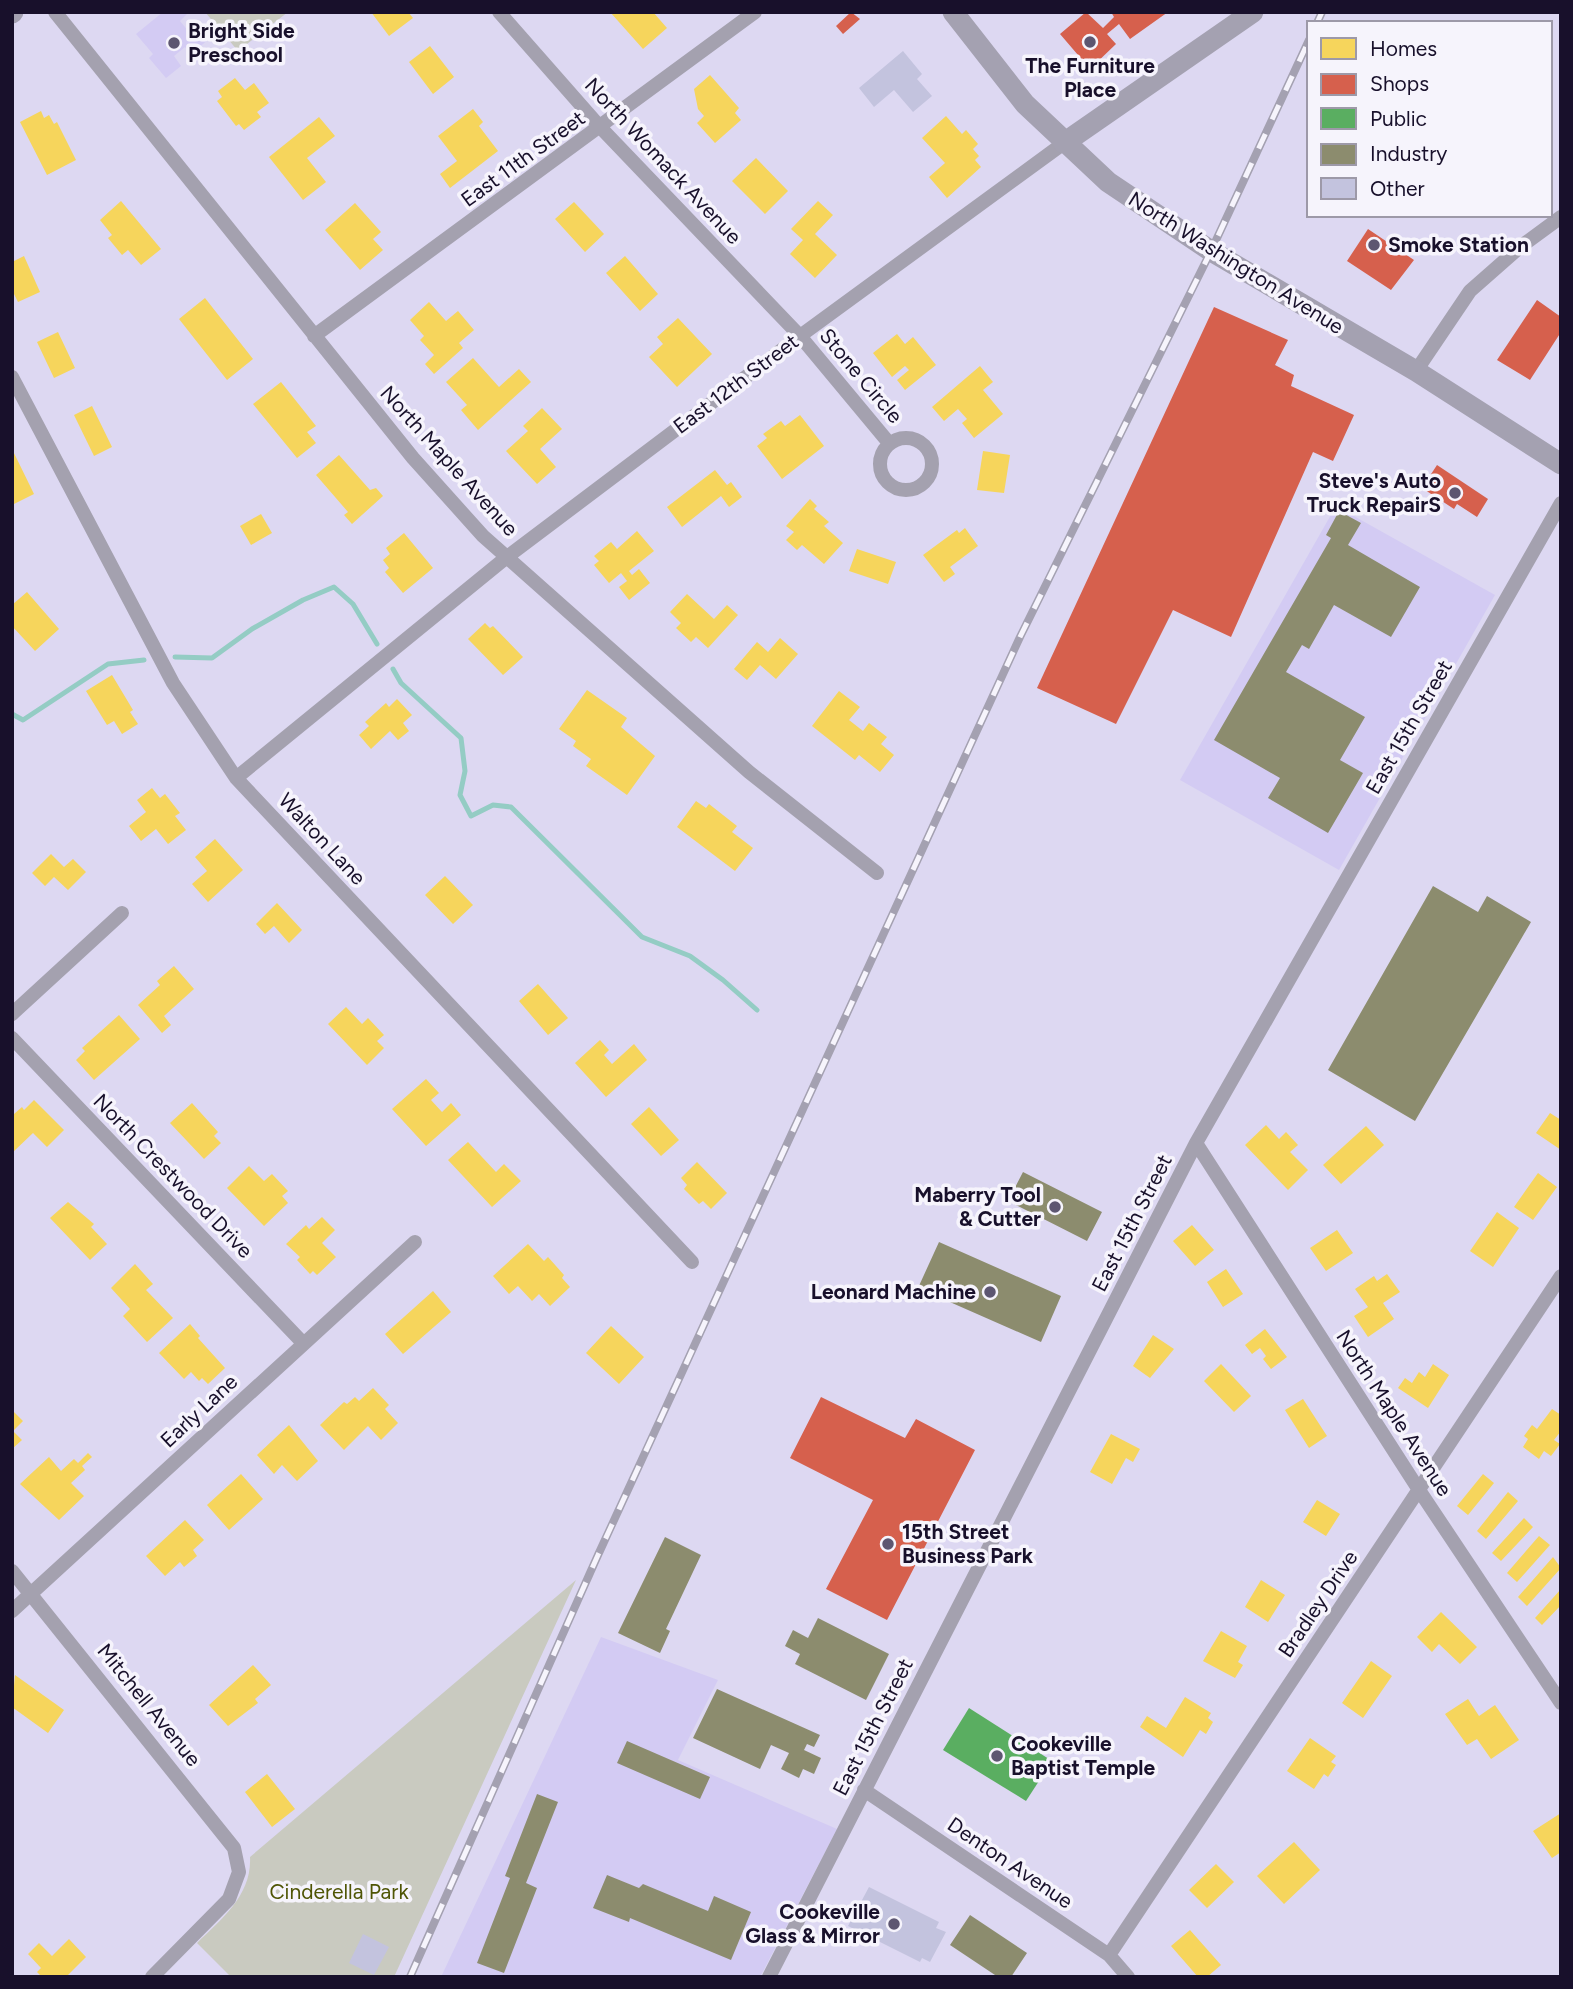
<svg xmlns="http://www.w3.org/2000/svg" width="1573" height="1989" viewBox="0 0 1573 1989" font-family="Figtree,sans-serif">
	<style>
		.built { fill: #d3cbf3 }
		.green { fill: #c9cac0 }
		.homes { fill: #f6d55c }
		.shops { fill: #d6604d }
		.public { fill: #5aae61 }
		.industry { fill: #8c8c6e }
		.lines { fill: none; stroke-linecap: round; stroke-linejoin: round }
		.stream { stroke: #94ccc4; stroke-width: 5 }
		.building { fill: #c3c3de }
		.street { stroke: #a4a1af; stroke-width: 14 }
		.secondary { stroke: #a4a1b1; stroke-width: 21 }
		.rail-casing { stroke: #a4a1b1; stroke-width: 8 }
		.rail { stroke: #f6f4fc; stroke-width: 5; stroke-dasharray: 16; stroke-linecap: butt }
		.poi-dot { fill: #5d5671; stroke: #f6f4fc; stroke-width: 2.5 }
		.labels { text-anchor: middle; stroke-width: 7; stroke-linejoin: round; paint-order: stroke }
		.poi-label { font-size: 21px; font-weight: bold; fill: #18102b; stroke: #f6f4fc; text-anchor: start }
		.street-label { font-size: 21px; fill: #18102b; stroke: #f6f4fc }
		.park-label { font-size: 21px; fill: #4f5505; stroke: #f6f4fc }
	</style>
	<rect width="100%" height="100%" fill="#ddd8f2"/>
	<!-- built -->
	<path class="built" d="M163 12H189L180 21 189 32 197 25 209 39 191 54 185 47 174 56 181 66 166 78 149 58 153 54 136 34Z
		M1336 506 1495 595 1339 870 1180 780Z
		M601 1637 718 1680 678 1760 837 1829 760 1977H441Z"/>
	<!-- green -->
	<path class="green" d="M205 12H288L238 51Z
		M576 1580 394 1977H231L197 1943C222 1919 252 1895 250 1857Z"/>
	<!-- homes -->
	<path class="homes" d="M371 12H408L413 18 389 36Z
		M610 12H653L667 28 643 49Z
		M430 46 454 77 433 94 409 62Z
		M710 75 739 108 735 113 741 120 715 143 697 123 704 116 698 109 694 89Z
		M235 78 245 90 254 83 269 103 257 112 261 117 244 130 239 124 236 126 217 101 222 97 218 91Z
		M473 109 483 122 479 126 498 151 450 188 440 174 457 161 438 136Z
		M41 111 44 118 49 115 54 124 57 122 76 160 47 175 20 122Z
		M946 116 962 134 966 130 978 144 973 149 979 156 975 160 981 167 947 198 929 177 945 163 922 138Z
		M319 117 335 136 307 158 326 182 303 200 269 157Z
		M756 158 788 191 765 214 732 181Z
		M121 201 161 249 141 265 128 250 122 255 108 238 112 235 100 220Z
		M818 201 833 215 815 234 837 255 815 278 790 254 803 240 791 229Z
		M574 202 604 234 585 252 555 219Z
		M355 203 381 232 373 239 383 250 360 270 325 230Z
		M24 256 40 292 18 302 12 290V262Z
		M625 256 658 294 640 311 606 273Z
		M205 298 253 359 227 380 179 319Z
		M429 302 446 321 458 311 474 330 459 343 463 348 434 374 425 364 434 355 420 340 424 336 410 320Z
		M678 318 712 354 677 387 649 357 663 344 657 337Z
		M58 332 75 368 54 378 37 342Z
		M897 334 905 344 913 337 936 365 905 390 897 380 909 370 905 366 892 377 873 353Z
		M473 358 499 387 519 369 531 382 478 430 461 410 467 405 446 382Z
		M980 366 993 382 983 390 1003 414 974 438 962 423 967 419 958 409 944 421 932 407Z
		M281 382 316 426 307 432 316 443 297 458 253 404Z
		M92 406 112 447 94 456 74 415Z
		M542 408 562 429 540 449 556 467 537 484 506 451 528 431 523 426Z
		M800 415 824 446 782 479 757 446 767 438 763 434 781 421 785 426Z
		M12 449 34 494 12 505Z
		M983 451 1010 455 1004 493 977 490Z
		M339 455 370 490 376 488 383 496 352 524 344 515 348 512 316 475Z
		M715 470 727 485 731 482 742 497 729 507 721 496 682 527 667 507Z
		M810 499 817 506 814 509 829 522 824 526 843 543 824 564 802 545 797 550 786 540 794 532 786 526Z
		M261 514 272 533 251 545 240 526Z
		M965 528 978 546 950 567 955 574 944 582 923 555 957 530 959 533Z
		M637 531 654 551 629 571 632 575 639 569 650 583 629 600 619 587 627 581 621 573 609 583 594 565 599 561 594 556 611 542 617 549Z
		M404 533 433 568 403 593 385 572 389 568 383 560 390 554 386 548Z
		M857 549 896 562 888 584 849 571Z
		M27 592 59 629 35 651 12 626V605Z
		M687 594 714 619 727 605 738 615 708 648 696 637 691 642 676 628 681 623 670 612Z
		M485 623 490 628 493 626 523 657 503 675 468 639Z
		M780 638 798 654 776 679 760 665 747 680 734 669 757 642 768 652Z
		M112 675 133 710 130 712 138 724 122 734 114 721 107 725 86 691Z
		M587 690 627 718 621 727 655 756 627 795 586 766 591 759 573 746 576 741 559 729Z
		M839 691 860 707 849 720 863 731 869 723 887 737 881 744 894 755 880 772 859 755 855 760 812 726Z
		M397 699 412 715 403 723 409 731 398 740 390 731 371 749 359 735 369 726 365 722 386 703 389 707Z
		M152 788 160 798 165 794 180 813 175 816 186 830 168 844 156 829 141 841 129 826 146 812 137 800Z
		M696 801 706 808 709 804 737 826 732 832 753 848 735 871 677 827Z
		M215 839 243 870 208 902 192 884 207 871 195 857Z
		M51 854 64 867 73 859 86 872 68 890 54 877 45 886 32 873Z
		M445 876 473 905 453 924 425 895Z
		M277 903 302 930 289 943 274 926 265 934 256 924Z
		M174 966 194 989 164 1016 171 1025 162 1033 138 1005 160 985 157 981Z
		M538 984 568 1018 548 1035 519 1001Z
		M346 1007 362 1024 368 1018 384 1035 377 1041 384 1048 367 1065 328 1024Z
		M119 1015 140 1039 94 1080 76 1060 85 1051 82 1048Z
		M600 1040 609 1050 604 1055 612 1064 634 1044 647 1060 606 1097 575 1063Z
		M426 1079 439 1093 431 1100 442 1112 451 1103 461 1115 426 1146 392 1109Z
		M34 1100 64 1130 47 1147 33 1133 12 1153V1113L14 1114 22 1107 24 1110Z
		M192 1103 218 1132 214 1136 221 1143 204 1159 170 1123Z
		M649 1107 679 1140 661 1156 631 1124Z
		M1550 1113 1561 1120V1150L1536 1133Z
		M1266 1125 1279 1139 1286 1132 1298 1145 1290 1152 1308 1170 1288 1190 1245 1145Z
		M1366 1126 1384 1145 1341 1184 1323 1165Z
		M468 1142 496 1172 504 1164 521 1181 492 1207 448 1160Z
		M697 1162 727 1193 711 1209 703 1201 699 1204 684 1189 687 1185 681 1178Z
		M249 1166 264 1181 272 1174 288 1191 282 1196 288 1203 264 1226 227 1188Z
		M1538 1173 1557 1187 1533 1220 1514 1207Z
		M68 1202 94 1224 91 1227 107 1244 90 1260 50 1218Z
		M1497 1212 1519 1228 1493 1267 1470 1251Z
		M322 1217 335 1230 322 1243 336 1257 317 1275 313 1271 310 1274 297 1260 300 1257 286 1244 306 1225 309 1229Z
		M1192 1225 1214 1250 1195 1266 1173 1241Z
		M1337 1230 1353 1253 1326 1271 1310 1248Z
		M528 1244 544 1261 548 1257 564 1275 562 1278 570 1287 550 1306 539 1294 532 1301 518 1286 509 1294 493 1276Z
		M135 1264 153 1284 146 1290 173 1318 147 1342 123 1316 130 1309 111 1288Z
		M1226 1269 1243 1294 1223 1307 1207 1282Z
		M1387 1274 1400 1292 1383 1303 1394 1319 1368 1337 1354 1316 1368 1307 1355 1289 1374 1276 1377 1281Z
		M433 1291 451 1312 403 1354 385 1334Z
		M190 1324 200 1336 198 1338 225 1368 208 1384 202 1378 199 1381 191 1372 184 1379 159 1353Z
		M611 1326 644 1357 619 1384 586 1353Z
		M1265 1329 1287 1357 1271 1369 1263 1359 1266 1356 1260 1348 1252 1354 1245 1345Z
		M1153 1335 1174 1349 1150 1378 1133 1366Z
		M1221 1364 1251 1396 1234 1412 1204 1381Z
		M1433 1364 1449 1375 1428 1408 1398 1388 1405 1378 1412 1383 1419 1372 1425 1377Z
		M373 1388 389 1405 385 1409 398 1423 381 1440 368 1426 344 1450 320 1425 344 1402 347 1404 355 1397 359 1401Z
		M1303 1399 1327 1436 1309 1448 1285 1410Z
		M1552 1409 1561 1415V1431L1554 1440 1560 1444 1551 1456 1544 1451 1539 1459 1523 1447 1528 1439 1524 1436 1532 1425 1537 1429Z
		M12 1410 23 1421 13 1431 22 1440 12 1449Z
		M289 1425 318 1461 297 1481 282 1465 274 1474 257 1455Z
		M1111 1434 1140 1449 1133 1462 1126 1458 1112 1484 1090 1472Z
		M88 1453 92 1457 82 1466 85 1470 71 1483 84 1496 59 1520 20 1484 49 1457 61 1471 74 1459 78 1463Z
		M241 1474 263 1499 229 1530 207 1505Z
		M1483 1474 1494 1483 1468 1515 1457 1506Z
		M1508 1492 1518 1501 1486 1539 1477 1531Z
		M1317 1500 1340 1514 1326 1536 1303 1522Z
		M1524 1518 1533 1527 1501 1561 1492 1553Z
		M185 1520 204 1540 193 1550 197 1556 184 1567 180 1562 165 1576 146 1556Z
		M1539 1536 1550 1545 1517 1582 1507 1573Z
		M1553 1557 1561 1568 1527 1606 1518 1597Z
		M1261 1580 1285 1595 1268 1622 1245 1607Z
		M1561 1589V1605L1542 1625 1535 1618Z
		M1441 1612 1477 1647 1460 1664 1439 1644 1432 1652 1417 1637Z
		M1221 1631 1247 1646 1238 1662 1243 1665 1235 1678 1203 1661Z
		M1371 1661 1392 1676 1363 1718 1342 1703Z
		M253 1665 271 1685 255 1699 258 1703 228 1726 209 1705Z
		M15 1675 64 1710 48 1733 12 1707Z
		M1185 1697 1211 1713 1208 1718 1213 1722 1206 1734 1200 1730 1183 1757 1140 1727 1147 1716 1166 1728Z
		M1468 1699 1479 1716 1495 1705 1519 1740 1491 1759 1477 1739 1467 1745 1445 1714Z
		M1310 1738 1336 1756 1331 1762 1336 1765 1328 1777 1324 1774 1314 1789 1287 1771Z
		M267 1774 295 1809 272 1827 245 1792Z
		M1561 1813V1852L1552 1858 1533 1831Z
		M1294 1842 1320 1870 1284 1904 1257 1876Z
		M1216 1864 1234 1882 1207 1908 1189 1890Z
		M1190 1930 1221 1965 1207 1977H1198L1171 1946Z
		M69 1939 86 1957 66 1977H42L37 1972 41 1968 28 1954 39 1943 52 1956Z"/>
	<!-- shops -->
	<path class="shops" d="M851 12 860 19 843 34 836 26Z
		M1086 12 1103 28 1114 17 1111 12H1168L1130 39 1119 24 1107 34 1116 44 1090 69 1060 34Z
		M1368 229 1414 260 1391 290 1347 261Z
		M1537 300 1561 317V332L1530 380 1497 360Z
		M1214 307 1288 340 1275 365 1294 375 1291 386 1354 415 1333 461 1313 452 1231 637 1173 610 1116 724 1037 688Z
		M1437 465 1488 499 1477 517 1457 504 1454 509 1422 488Z
		M821 1397 905 1438 916 1419 975 1450 887 1620 826 1589 873 1500 790 1458Z"/>
	<!-- public -->
	<path class="public" d="M969 1708 1052 1761 1026 1801 943 1750Z"/>
	<!-- industry -->
	<path class="industry" d="M1339 511 1361 523 1348 545 1420 587 1391 637 1334 605 1309 649 1302 645 1286 672 1365 717 1340 760 1363 773 1328 833 1268 798 1280 778 1214 740 1331 538 1326 535Z
		M1433 886 1478 912 1487 896 1531 922 1415 1121 1328 1070Z
		M1023 1172 1102 1212 1087 1241 1008 1201Z
		M939 1242 1061 1296 1041 1342 918 1288Z
		M665 1537 701 1555 666 1629 670 1631 660 1653 618 1633Z
		M818 1618 889 1654 866 1700 795 1664 800 1654 785 1646 793 1630 808 1638Z
		M717 1689 820 1735 814 1747 807 1744 804 1750 821 1758 814 1774 803 1769 799 1778 781 1769 789 1753 771 1745 760 1769 693 1738Z
		M627 1741 710 1777 700 1799 617 1763Z
		M537 1794 558 1802 526 1883 537 1888 504 1973 477 1963 510 1878 505 1876Z
		M607 1875 639 1888 643 1884 708 1911 714 1896 751 1912 731 1960 630 1918 629 1922 593 1908Z
		M970 1915 1027 1953 1011 1977H998L950 1945Z"/>
	<g class="lines">
		<!-- stream -->
		<path class="stream" d="M175 657 212 658 252 629 303 600 334 587 353 604 377 644
			M393 669 401 683 461 738 465 771 460 795 471 816 493 805 511 807 642 937 690 956 723 980 757 1010
			M12 714 23 720 108 664 144 660"/>
	</g>
	<!-- building -->
	<path class="building" d="M903 51 922 74 917 79 932 96 913 112 894 90 874 107 859 88Z
		M869 1887 939 1922 936 1928 946 1932 930 1962 922 1958 920 1962 848 1926Z
		M363 1934 389 1947 374 1975 349 1963Z"/>
	<g class="lines">
		<!-- street -->
		<path class="street" d="M55 12 413 458 483 536 749 772 877 873
			M499 12 601 128 800 336 889 443
			M314 336 755 12
			M1416 371 1470 291 1520 247 1561 217
			M12 377 173 683 236 778 692 1262
			M880 464a26 26 0 1 1 52 0a26 26 0 1 1-52 0Z
			M236 778 507 557 800 336 1064 143
			M12 1014 122 913
			M12 1038 303 1343
			M1196 1143 1419 1490 1561 1703
			M12 1571 234 1848 239 1872 229 1899 152 1977
			M12 1611 415 1242
			M864 1790 1109 1955 1128 1977
			M1109 1955 1561 1276
			M769 1977 1196 1143 1561 503"/>
		<!-- secondary -->
		<path class="secondary" d="M953 12 1025 104 1108 182 1211 251 1416 371 1561 464
			M12 13 13 12
			M1064 143 1253 12"/>
		<defs>
			<path id="rail" d="M1317 23 1322 12
				M410 1977 598 1555 1020 637 1211 251 1309 40"/>
		</defs>
		<!-- rail casing -->
		<use href="#rail" class="rail-casing"/>
		<!-- rail -->
		<use href="#rail" class="rail"/>
	</g>
	<!-- markers -->
	<g class="poi-dot">
		<circle cx="1090" cy="42" r="7"/>
		<circle cx="174" cy="43" r="7"/>
		<circle cx="1374" cy="245" r="7"/>
		<circle cx="1455" cy="493" r="7"/>
		<circle cx="1055" cy="1207" r="7"/>
		<circle cx="990" cy="1292" r="7"/>
		<circle cx="888" cy="1544" r="7"/>
		<circle cx="997" cy="1756" r="7"/>
		<circle cx="894" cy="1924" r="7"/>
	</g>
	<g class="labels">
		<!-- poi labels -->
		<g class="poi-label">
			<text x="188" y="38">Bright Side<tspan x="188" dy="24">Preschool</tspan></text>
			<text x="1090" y="73" text-anchor="middle">The Furniture<tspan x="1090" dy="24">Place</tspan></text>
			<text x="1388" y="252">Smoke Station</text>
			<text x="1441" y="488" text-anchor="end">Steve's Auto<tspan x="1441" dy="24">Truck RepairS</tspan></text>
			<text x="1041" y="1202" text-anchor="end">Maberry Tool<tspan x="1041" dy="24">&amp; Cutter</tspan></text>
			<text x="976" y="1299" text-anchor="end">Leonard Machine</text>
			<text x="902" y="1539">15th Street<tspan x="902" dy="24">Business Park</tspan></text>
			<text x="1011" y="1751">Cookeville<tspan x="1011" dy="24">Baptist Temple</tspan></text>
			<text x="880" y="1919" text-anchor="end">Cookeville<tspan x="880" dy="24">Glass &amp; Mirror</tspan></text>
		</g>
		<!-- street labels -->
		<g class="street-label">
			<text transform="translate(523 159) rotate(-36)" y="7">East 11th Street</text>
			<text transform="translate(663 161) rotate(47)" y="7">North Womack Avenue</text>
			<text transform="translate(1236 263) rotate(32)" y="7">North Washington Avenue</text>
			<text transform="translate(861 376) rotate(50)" y="7">Stone Circle</text>
			<text transform="translate(736 384) rotate(-37)" y="7">East 12th Street</text>
			<text transform="translate(449 461) rotate(48)" y="7">North Maple Avenue</text>
			<text transform="translate(1409 727) rotate(-60)" y="7">East 15th Street</text>
			<text transform="translate(322 839) rotate(47)" y="7">Walton Lane</text>
			<text transform="translate(173 1176) rotate(46)" y="7">North Crestwood Drive</text>
			<text transform="translate(1132 1223) rotate(-63)" y="7">East 15th Street</text>
			<text transform="translate(199 1411) rotate(-43)" y="7">Early Lane</text>
			<text transform="translate(1394 1413) rotate(57)" y="7">North Maple Avenue</text>
			<text transform="translate(1318 1604) rotate(-56)" y="7">Bradley Drive</text>
			<text transform="translate(149 1705) rotate(51)" y="7">Mitchell Avenue</text>
			<text transform="translate(873 1727) rotate(-63)" y="7">East 15th Street</text>
			<text transform="translate(1010 1863) rotate(34)" y="7">Denton Avenue</text>
		</g>
		<!-- park labels -->
		<g class="park-label">
			<text x="339" y="1899">Cinderella Park</text>
		</g>
	</g>
	<!-- border -->
	<rect width="1573" height="1989" fill="none" stroke="#18102b" stroke-width="28"/>
	<!-- legend -->
	<rect x="1307" y="21" width="245" height="196" fill="#f6f4fc" stroke="#9d99a8" stroke-width="2"/>
	<rect x="1321" y="38" width="35" height="21" fill="#f6d55c" stroke="#9d99a8" stroke-width="2"/>
	<text x="1370" y="56" font-size="21" fill="#18102b">Homes</text>
	<rect x="1321" y="74" width="35" height="21" fill="#d6604d" stroke="#9d99a8" stroke-width="2"/>
	<text x="1370" y="91" font-size="21" fill="#18102b">Shops</text>
	<rect x="1321" y="108" width="35" height="21" fill="#5aae61" stroke="#9d99a8" stroke-width="2"/>
	<text x="1370" y="126" font-size="21" fill="#18102b">Public</text>
	<rect x="1321" y="144" width="35" height="21" fill="#8c8c6e" stroke="#9d99a8" stroke-width="2"/>
	<text x="1370" y="161" font-size="21" fill="#18102b">Industry</text>
	<rect x="1321" y="178" width="35" height="21" fill="#c3c3de" stroke="#9d99a8" stroke-width="2"/>
	<text x="1370" y="196" font-size="21" fill="#18102b">Other</text>
</svg>
